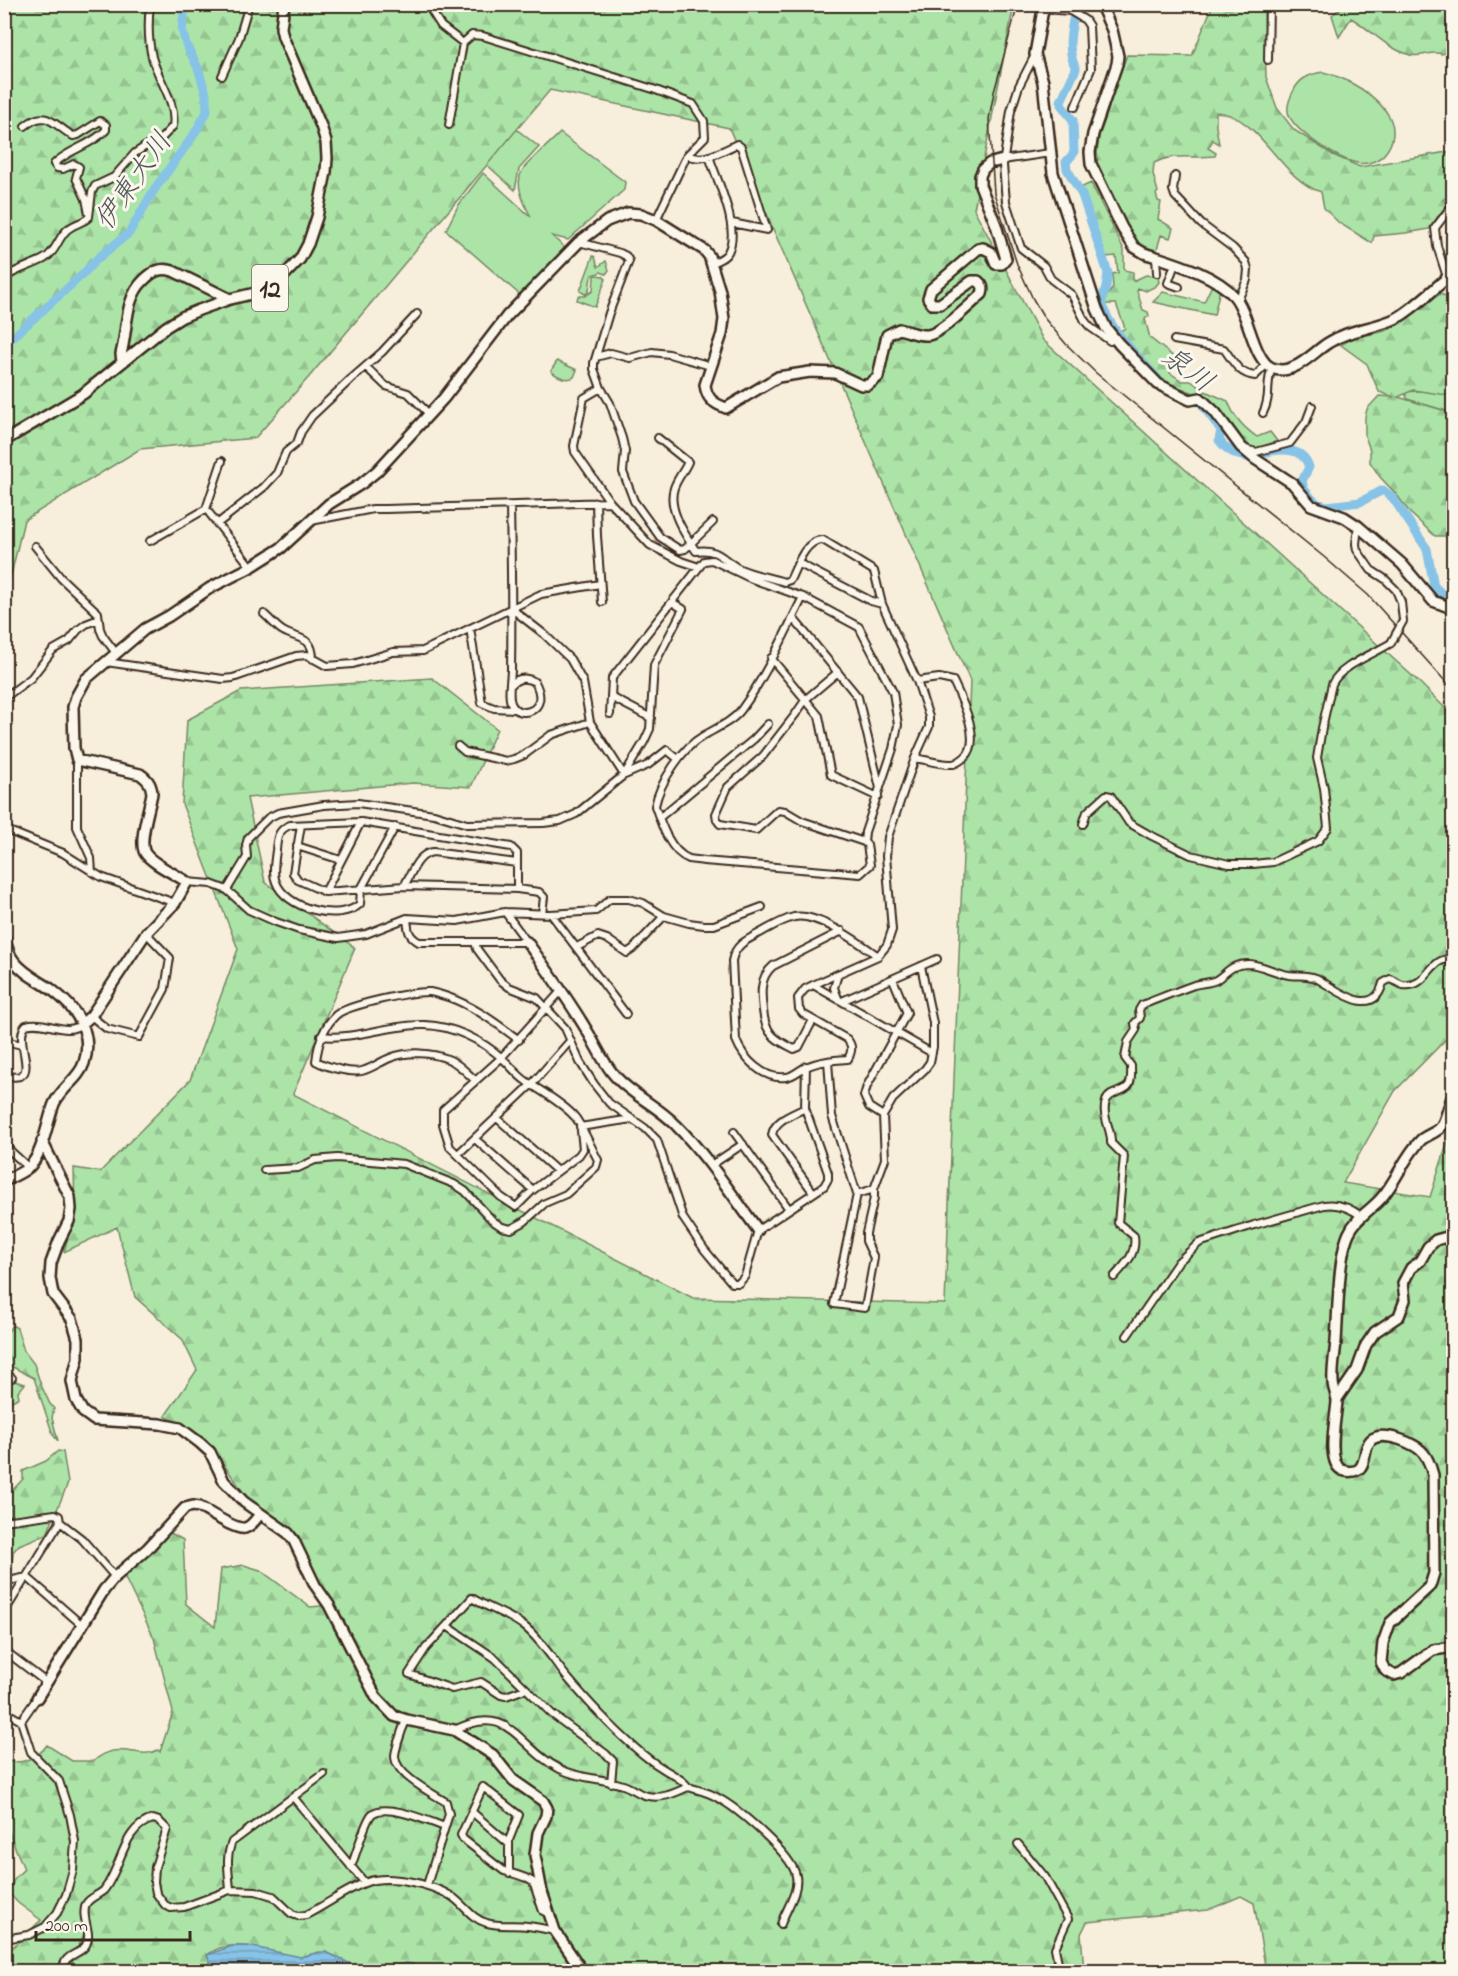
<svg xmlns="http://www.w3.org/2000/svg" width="1458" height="1976" viewBox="0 0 1458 1976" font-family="'Indie Flower','Klee One',sans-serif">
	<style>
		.grass { fill: #ace4a8; stroke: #748763; stroke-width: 1.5 }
		.forest { fill: url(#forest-firs); stroke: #748763; stroke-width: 1.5 }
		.water { fill: url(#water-rules); stroke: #698697; stroke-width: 1.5 }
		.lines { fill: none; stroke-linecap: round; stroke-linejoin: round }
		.river { stroke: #87c3e7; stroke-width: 9 }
		.street-casing { stroke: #3b2a1e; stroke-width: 10 }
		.secondary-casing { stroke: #3b2a1e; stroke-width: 14 }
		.primary-casing { stroke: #3b2a1e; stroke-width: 14 }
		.street { stroke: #fbf7ec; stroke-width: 6 }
		.secondary { stroke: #fbf7ec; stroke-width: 9 }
		.primary { stroke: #fbf7ec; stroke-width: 9 }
		.rail { stroke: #3b2a1e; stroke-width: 1.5 }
		.street-bridge-casing { stroke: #3b2a1e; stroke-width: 10; stroke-linecap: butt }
		.street-bridge { stroke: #fbf7ec; stroke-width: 6 }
		.labels { text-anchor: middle; stroke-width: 6; stroke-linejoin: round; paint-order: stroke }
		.shield { fill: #fbf7ec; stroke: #75685c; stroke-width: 1.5 }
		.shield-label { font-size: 26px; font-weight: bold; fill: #3b2a1e }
		.water-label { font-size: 28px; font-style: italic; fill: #52585a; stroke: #fbf7ec }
	</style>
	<defs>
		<pattern id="forest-firs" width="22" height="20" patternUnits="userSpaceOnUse" patternTransform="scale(1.5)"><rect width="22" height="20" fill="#ace4a8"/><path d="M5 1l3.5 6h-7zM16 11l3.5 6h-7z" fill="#95c490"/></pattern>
		<pattern id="water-rules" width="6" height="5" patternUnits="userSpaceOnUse" patternTransform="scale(1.5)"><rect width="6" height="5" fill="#87c3e7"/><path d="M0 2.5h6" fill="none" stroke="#709fbb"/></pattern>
	</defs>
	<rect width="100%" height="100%" fill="#f8eedc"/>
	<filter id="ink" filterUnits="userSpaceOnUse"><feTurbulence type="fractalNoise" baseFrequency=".0167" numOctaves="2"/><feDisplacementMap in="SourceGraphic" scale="12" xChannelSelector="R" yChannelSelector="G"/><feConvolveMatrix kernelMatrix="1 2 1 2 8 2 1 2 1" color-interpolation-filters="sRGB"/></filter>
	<g filter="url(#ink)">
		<!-- grass -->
		<path class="grass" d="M1323 72C1347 78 1379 96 1390 118 1401 141 1381 168 1357 163 1338 159 1292 131 1288 112 1287 105 1290 97 1294 90 1300 78 1310 74 1323 72Z
			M515 128 539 147 519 169 515 190 486 164Z
			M560 133 625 182 624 190 568 240 552 236 567 250 520 295 446 230 458 206 483 173 531 217C525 205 514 185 522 171 526 163 553 141 560 133Z
			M593 256 595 257 598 267 606 261 609 270 606 274 601 272 592 275C589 281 591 286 588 292L585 294 580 291Z
			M596 275 603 276 606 279 595 307 577 300 578 296H585L593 291 594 277Z
			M1213 283 1220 289 1214 315 1153 302 1163 292 1204 302Z
			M557 361 577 370 574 377C567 381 557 377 551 371Z
			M1430 390 1453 396V413L1407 399 1405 392Z"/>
		<!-- forest -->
		<path class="forest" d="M1347 4 1453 5V57L1448 52 1442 54C1431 50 1422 58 1410 55 1385 48 1372 30 1351 18L1339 37 1332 15Z
			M5 5H1014L974 209 1043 340 1420 683 1453 716V1032L1395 1091 1343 1183 1430 1197 1453 1126V1971H1266L1254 1903 1241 1896 1208 1910 1087 1922 1081 1934 1084 1971 417 1972 413 1965 361 1967C358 1966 355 1966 352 1965 343 1962 336 1955 326 1953 317 1951 308 1957 299 1957 271 1955 233 1934 207 1955L214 1971H160L153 1965 138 1967 134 1971H69L90 1920 68 1971H5V1944L13 1947 41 1920 18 1903 8 1892 15 1878 24 1869 5 1823V1791L11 1784 5 1782V1760C20 1766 38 1758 47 1745L72 1761H94C119 1738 137 1761 158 1750L160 1752 173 1712 154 1638 123 1574 169 1532 183 1540 186 1604 215 1627 221 1569 244 1565 260 1570 310 1607 332 1605 312 1576 299 1536 246 1496 205 1438 165 1416 197 1370 182 1339 135 1297 117 1227 64 1252 75 1211 74 1168 100 1172 190 1080 238 949 182 804 187 720 241 691 432 678 497 729 471 787 413 783 247 798 265 882 355 948 293 1094 693 1298 945 1304 970 681 729 128 550 90 309 377 255 438 140 449 24 520 5 601Z
			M1211 5H1264L1266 77 1277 108 1294 130 1333 155 1360 167 1453 151V193L1443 200 1447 204 1429 229 1406 233 1374 236 1372 243 1339 223 1324 208 1321 192C1278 178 1261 115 1216 112V127L1219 144 1213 140 1208 148 1216 153 1215 156C1209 156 1205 157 1200 157 1183 157 1170 155 1154 163L1153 174 1158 192 1156 194 1158 201 1161 202 1158 219 1173 228 1170 238 1161 235 1156 253 1138 244 1132 238 1100 177 1096 162 1099 136 1108 111 1113 91 1127 55 1192 56 1212 7Z
			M1091 183 1124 250V270L1133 272V281L1146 275 1158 277 1159 282 1156 286 1146 291 1138 288 1137 291 1143 310 1148 312 1149 316 1145 319 1150 338 1174 357 1170 373 1182 381H1191L1205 391 1228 401C1233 416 1244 428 1257 437L1270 432 1277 441C1264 446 1255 452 1242 444L1199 395 1163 381 1119 332 1125 328 1116 304H1105L1106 296 1113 288 1112 274 1118 273 1116 256 1105 257 1085 196 1080 188Z
			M1440 294 1453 299V396L1413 390 1398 397 1453 413V537L1448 536H1435L1410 513 1397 495 1380 477 1370 462V450L1365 436V417L1367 409 1379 396 1394 397 1379 392 1367 364 1341 345C1359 332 1372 337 1390 329 1408 320 1424 306 1440 294Z
			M12 1325 17 1328 24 1351 34 1364 41 1385 50 1404 54 1408 52 1418 58 1441 53 1435 34 1378 5 1363V1336Z
			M7 1379 25 1384 18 1392 19 1397 12 1401 5 1396V1380Z
			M58 1451 63 1452 68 1483 47 1534 19 1545 13 1552 11 1574 5 1579V1535L10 1531 9 1494 23 1479V1471L46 1461Z"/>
		<!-- water -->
		<path class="water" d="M232 1946H248L301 1957 319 1952H326L353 1965 360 1966H394L406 1963 413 1964 417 1971H214L207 1955Z"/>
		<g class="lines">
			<!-- river -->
			<path class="river" d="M1076 4C1072 28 1065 47 1076 69L1061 101 1062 106 1073 120 1074 153 1066 162 1067 169 1082 195 1108 273 1106 287 1101 303C1112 333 1137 355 1158 379
				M4 345 82 275 97 259 129 233 154 190 193 136 207 112 206 94 198 68 186 44 182 30 184 13 188 4
				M1203 406 1221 430 1219 440C1225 449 1236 456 1247 457 1251 457 1256 455 1260 454 1278 448 1303 446 1309 467L1302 481 1304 489 1312 499 1318 504 1327 506 1360 502 1383 490 1393 498 1427 549 1434 586 1454 606"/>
			<defs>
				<path id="street" d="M427 4 441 26 463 43 472 35 483 36 653 89 693 104 704 121 705 137 687 155 656 220
					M1044 9 1070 11 1085 20 1089 26 1091 69 1075 107
					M1035 55 1019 86 1011 111 1003 165 1006 202 1021 248 1044 266 1051 279 1072 295 1085 321 1090 327 1110 341 1114 338
					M1268 60 1269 4
					M222 76 239 38 249 4
					M449 125 463 43
					M25 126C46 108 54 125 73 136L78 135 100 121 106 125V130C91 146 69 149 54 164L57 168 63 169 74 164 79 167 76 178 86 199 89 214
					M687 155C703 163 722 151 737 144L741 147 767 230 732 223
					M709 156C717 181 741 228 728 252 725 258 718 260 712 263
					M1003 160 1050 153
					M1175 176 1173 190 1175 196 1201 224 1233 248 1246 262 1248 269 1247 280 1238 300
					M579 242 620 253 626 256 629 261 609 313 594 363V369L601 388 610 403 622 438 625 451 623 472 634 501 660 537 680 550 685 549 713 522
					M1156 257 1157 273
					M1175 264 1168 283 1179 287
					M1447 277 1437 246 1435 228 1454 203
					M4 278C17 269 31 266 44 259 55 253 57 241 65 232 71 224 82 224 89 217L92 192 95 186 114 177 135 153 146 146 160 140 173 126C177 102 158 80 152 57 148 40 148 22 150 4
					M1174 340 1224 349C1234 362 1238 374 1255 376L1267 364
					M596 357 611 353 630 358 652 352 669 354 711 366
					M366 367 386 386 408 393 429 414
					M601 388 584 398 574 446 575 452 610 502 650 545 681 561 699 567
					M1263 413C1272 395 1265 385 1272 368
					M658 438 688 462C684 471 677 479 674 488 667 508 685 535 696 551 718 548 722 559 738 568 752 575 769 577 784 582L790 580C797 566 805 539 823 540L874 571 882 604 917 681 929 717V727L915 758 888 837 886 856 892 930 887 945 878 956 813 985 805 989 798 998 799 1009 803 1014 847 1039C853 1046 852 1051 848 1059 834 1060 819 1061 806 1067 800 1069 793 1077 786 1077 763 1080 743 1058 736 1040L732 961C735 945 746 940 760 933 771 927 782 920 794 917 817 912 860 943 878 956
					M1245 449 1256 452 1290 443 1306 422 1312 406
					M596 502 597 536 602 602
					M510 506C511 560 512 614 511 669 511 679 507 697 512 705 519 719 551 712 535 682 526 677 518 677 511 685
					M206 509 251 567
					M311 521 373 509H386L610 502
					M217 524 264 487 277 473 286 452 297 443 301 432 312 416 351 379 382 352 417 314
					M1358 526 1356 544 1357 550 1371 570 1385 579 1396 590 1401 602 1403 621
					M150 541 206 509 222 461
					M35 546 61 578 98 613 100 629 103 636 116 653
					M798 563 871 601 882 604
					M512 609 544 634 570 659 583 682 590 722 624 775
					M264 614C270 619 276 627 283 631 299 640 313 636 313 659
					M793 618 858 697 880 788
					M470 628 482 703 494 708 514 709
					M771 658 819 716 831 775 878 797
					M106 662 223 679 233 678 296 656 307 655 327 666 353 664 393 652 423 651 541 594 600 584
					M838 672 806 699 795 715 763 756 728 787 716 814 717 820 720 824 756 830 778 810 785 811 802 821 864 842
					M611 697 612 678 704 561 712 560 752 579 803 597 859 627 893 692 898 725 893 749 865 832 864 842 867 845 870 865 860 874 704 861C699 860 694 860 689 859 670 852 661 824 655 806 660 782 682 748 703 736 716 728 732 722 741 710 766 676 784 635 803 597
					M4 698 31 678 53 650 69 641 78 630 86 624 99 619
					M610 714 611 697 651 718
					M458 746 465 752 506 761 514 759 524 755 551 735 590 722
					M915 758C927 760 941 765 953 764 958 763 961 760 965 757 983 741 961 698 953 681L939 678 917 681
					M77 760V827L91 858 92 872
					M625 775 648 765 667 750 678 759
					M659 818 754 739 768 724
					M1083 824 1087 812 1106 795 1111 796 1129 823 1150 835 1191 855 1229 864H1253L1273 862 1318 841 1328 828 1324 788 1317 758 1322 728 1332 684C1340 666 1374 654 1391 643
					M301 825 293 873 298 880 325 892 404 886 517 889 539 892 544 897 542 914
					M395 827 361 889 360 904C339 923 285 908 276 882 272 873 275 860 276 850 277 837 278 830 290 825L361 822 511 847 517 853V889
					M4 829 63 853 101 877 175 903
					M297 846 341 860
					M187 882 211 884 227 890 249 910 276 922 299 930 338 938 366 934 407 918 457 921 505 912 551 914 596 911 610 899H629L643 903 664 916 689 923 704 925H714L762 907
					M404 886C412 873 417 854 433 852L517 863
					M227 890 247 857 246 845 248 838 268 818 278 813 324 805 358 803 434 814 467 824 543 823 560 821 576 814 624 775 644 742 650 729 654 665 683 609 672 602
					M325 892 361 822
					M505 912 527 942
					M551 914 626 1014
					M407 918C408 930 408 936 419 942H527
					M475 942 477 949 500 980 509 987 537 998 565 1028 580 1062 594 1084 609 1103 645 1128 657 1140 683 1218 704 1249 732 1283H739L745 1276 758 1230 824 1186 828 1179V1173L805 1108 806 1066
					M577 947 598 936 607 939 627 953 633 949 664 916
					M838 974 834 988 838 998
					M813 985 932 1053
					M562 990 501 1058 443 1110V1124L450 1147 501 1197 516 1207 533 1190 579 1155 583 1149 581 1131
					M842 1001 937 959
					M91 1016 107 1029 139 1037 165 989 170 958 146 933
					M813 1020 799 1047 794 1049C785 1044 773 1039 768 1029 763 1022 761 995 762 987 763 978 767 971 773 966L842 931
					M4 1046 9 1042 22 1045
					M828 1061 832 1116 857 1194 834 1304 865 1308 874 1258 866 1241V1233L874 1198V1189L885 1159 883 1116 893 1099 925 1069 930 1062 933 1047V1023L921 966
					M4 1075C46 1086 11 1041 26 1025 46 1019 66 1038 83 1023
					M475 1080C467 1073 459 1064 450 1060 432 1052 408 1051 390 1058 382 1061 374 1067 365 1070 354 1075 327 1067 316 1061 318 1044 323 1027 336 1015 347 1005 414 991 430 992 435 993 442 995 448 997 474 1006 497 1024 519 1040
					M805 1108C792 1115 774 1120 772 1135L813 1192
					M883 1116 869 1107 864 1096 867 1086 907 1013 893 979
					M497 1118 557 1171
					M580 1127 632 1119
					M734 1132 789 1209
					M475 1139 533 1190
					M4 1145 29 1168
					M458 1154 532 1084 570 1041
					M710 1166 743 1144
					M264 1170 298 1168 315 1160 337 1158 404 1164 454 1184 465 1191 493 1221 502 1227 511 1229 524 1222 545 1203 566 1194 596 1167 598 1160C593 1151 580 1121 574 1116 561 1102 542 1092 526 1081 517 1075 511 1066 503 1059 482 1040 453 1026 425 1025 389 1024 356 1040 321 1036
					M857 1194 874 1189
					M4 1254 6 1255 4 1264
					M1114 1277C1125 1264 1137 1255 1134 1236L1118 1223 1124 1156 1111 1143C1112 1130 1101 1116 1106 1101 1110 1091 1124 1093 1129 1085 1132 1080 1131 1072 1131 1066L1125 1058 1128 1042 1136 1030 1135 1023 1140 1018 1139 1010 1142 1005C1160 998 1177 991 1194 985 1201 983 1210 983 1216 980 1228 972 1231 964 1249 964 1262 965 1276 973 1289 975 1297 976 1309 975 1316 978 1336 989 1373 1021 1383 983L1390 979C1394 980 1399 984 1403 985 1423 988 1427 969 1439 962 1444 959 1448 959 1454 958
					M1127 1336 1178 1262 1199 1243 1254 1225 1324 1205C1338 1203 1349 1207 1361 1216
					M4 1372 12 1378
					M4 1521 55 1514 59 1516 60 1522 82 1539 115 1577
					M4 1582 27 1577 82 1625
					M4 1613 60 1522
					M447 1626 495 1658 552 1714 606 1754 613 1761 611 1783
					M4 1650 47 1683
					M525 1689 506 1696 501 1695 481 1682 452 1689 409 1674 426 1648 472 1598C489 1609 509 1614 525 1627 542 1641 552 1659 566 1676 587 1701 608 1724 633 1746 642 1754 652 1762 662 1768 671 1774 682 1778 688 1787 698 1790 709 1792 718 1798 737 1808 793 1855 796 1876 799 1892 786 1909 781 1924
					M4 1711 21 1721 31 1752 59 1781 70 1815 75 1841 73 1870 66 1895 57 1913 45 1927 29 1935 4 1939
					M407 1720C402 1727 401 1735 398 1742 397 1747 395 1752 395 1756 395 1775 432 1793 446 1802L449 1814 427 1885
					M21 1721 37 1698
					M454 1730C512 1702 516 1747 560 1769 580 1779 602 1778 623 1785 630 1787 636 1792 644 1795 660 1800 673 1794 688 1787
					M293 1797 365 1883
					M472 1812 509 1844
					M1018 1844 1045 1877 1068 1919 1055 1948 1060 1972
					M351 1867C356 1855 365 1821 372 1814 386 1802 430 1822 445 1827
					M509 1873V1840L519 1815 483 1787 461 1835 463 1839 504 1871C514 1874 525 1876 533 1882L543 1911 548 1912
					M230 1890C229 1873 225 1858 232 1842L324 1774
					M36 1972 41 1969 59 1972
					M61 1972C63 1968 64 1962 67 1959 73 1953 81 1953 86 1945 93 1932 80 1918 86 1904 90 1897 99 1895 104 1890 122 1868 122 1827 153 1819L159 1821 167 1829 155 1867 154 1882 156 1893 165 1905 171 1908 184 1907 230 1890 256 1891 273 1896 292 1914 298 1916 306 1915C326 1905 347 1889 367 1882 389 1874 431 1884 451 1896 464 1904 471 1919 487 1923 500 1927 514 1924 528 1926 537 1927 546 1929 555 1931"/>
				<path id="secondary" d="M1044 4 1035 54 1043 82 1053 173 1097 309 1106 328 1119 344 1158 384 1190 400 1200 398 1215 412 1241 447 1255 459 1292 483 1311 505 1344 517 1358 526 1402 564 1433 601 1454 609
					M1098 4 1103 10 1112 30 1118 56 1117 64 1093 134 1090 152 1091 164 1122 228 1134 247 1144 253C1171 262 1215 274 1234 296 1249 313 1253 360 1272 368 1293 377 1312 353 1328 343 1349 329 1374 329 1397 318 1414 309 1438 285 1454 272
					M995 162 1003 160
					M4 936C6 945 8 954 14 961 24 974 38 980 51 989 75 1007 94 1032 84 1063 79 1079 61 1088 54 1104 47 1122 43 1154 29 1167 22 1173 12 1177 4 1181
					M527 942C548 971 568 999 586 1029 596 1045 603 1063 615 1076 633 1096 658 1106 676 1125 707 1156 732 1195 758 1230
					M83 1023 91 1016 146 933 175 903 187 882C177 875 151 863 145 853 138 841 150 807 152 793 151 783 147 779 140 774L77 760 74 748 73 707 76 697 86 679 145 629 169 616 210 588 251 567 281 548 329 504 361 484 377 471 444 398 507 316 579 242 607 221 628 213 641 214 656 220 704 250 709 256 720 291 724 319 722 334 705 385C707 399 713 403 726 408L778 377 810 372 835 373 861 385H868L878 377 887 335 899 329C909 331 917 336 928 335 941 333 971 304 982 294 984 288 983 285 978 281H972L940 304H932L928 298 931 289 978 249 983 248 991 252 996 264H1002L1006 259 996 225 980 185V176L983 169 990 163
					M1454 1094C1449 1102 1446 1122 1440 1128 1435 1133 1427 1135 1421 1140 1405 1156 1397 1179 1383 1196 1373 1209 1356 1217 1349 1233 1338 1256 1338 1314 1336 1341 1335 1354 1332 1369 1333 1382 1333 1388 1336 1394 1337 1400 1337 1414 1325 1462 1342 1470 1347 1472 1355 1472 1359 1469 1367 1462 1363 1448 1371 1440 1382 1430 1417 1443 1424 1454 1429 1460 1431 1468 1433 1475L1434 1573 1430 1586 1390 1623 1383 1643 1381 1662 1385 1670 1394 1675 1401 1673 1433 1650 1454 1647
					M42 1141 70 1197 71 1209 69 1221 59 1241 51 1263 50 1278 53 1294 72 1319 78 1339V1358L72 1381 76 1400 83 1412 94 1420 160 1424 180 1428 200 1443 210 1452 224 1481 244 1502 288 1533 294 1541 315 1585 329 1605 376 1697 394 1716 407 1720 454 1730 493 1755 513 1780 543 1801 547 1808 546 1816 538 1833 535 1855 542 1892 555 1931 583 1972
					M1337 1399 1357 1370 1366 1345 1375 1332 1399 1316 1405 1300 1403 1283 1411 1268 1420 1261 1428 1247 1436 1240 1454 1235
					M37 1698 104 1590 115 1577 147 1549 185 1508 193 1506 199 1507C209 1512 235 1530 245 1528 252 1526 256 1519 260 1514"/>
				<path id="primary" d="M122 362 121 354C128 329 124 299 144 280 153 271 161 267 173 271L230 299
					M4 441 83 394 166 327 182 317 199 310 230 299 264 291 276 284 300 259 308 244 317 217 326 172 327 158 326 142 321 126 283 37 281 28 284 4"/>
			</defs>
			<!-- street casing -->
			<use href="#street" class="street-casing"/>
			<!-- secondary casing -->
			<use href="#secondary" class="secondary-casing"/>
			<!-- primary casing -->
			<use href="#primary" class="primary-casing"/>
			<!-- street -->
			<use href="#street" class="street"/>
			<!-- secondary -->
			<use href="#secondary" class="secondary"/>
			<!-- primary -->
			<use href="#primary" class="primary"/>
			<!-- rail -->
			<path class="rail" d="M1018 4 994 92 989 119 994 193 1017 264 1033 299 1045 319 1066 344 1096 373 1324 557 1368 595 1454 691"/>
			<defs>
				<path id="street-bridge" d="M1391 643 1403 621"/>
			</defs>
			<!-- street-bridge casing -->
			<use href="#street-bridge" class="street-bridge-casing"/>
			<!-- street-bridge -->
			<use href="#street-bridge" class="street-bridge"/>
		</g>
	</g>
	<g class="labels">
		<!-- shield labels -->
		<rect class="shield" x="252" y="265" width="36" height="46" rx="4.5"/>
		<g class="shield-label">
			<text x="270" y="297">12</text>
		</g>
		<!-- water labels -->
		<g class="water-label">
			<text transform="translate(132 180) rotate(-55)" y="10">伊東大川</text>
			<text transform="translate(1189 368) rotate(37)" y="10">泉川</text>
		</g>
	</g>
	<!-- margin -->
	<rect width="1458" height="1976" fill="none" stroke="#fbf7ec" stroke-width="24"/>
	<rect x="12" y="12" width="1434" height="1952" fill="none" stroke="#3b2a1e" stroke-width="2" filter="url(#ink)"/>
	<!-- scale -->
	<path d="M36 1931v9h154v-9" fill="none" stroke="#3b2a1e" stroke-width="3"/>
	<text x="45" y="1931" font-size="18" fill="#3b2a1e" stroke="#fbf7ec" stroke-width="4.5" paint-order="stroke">200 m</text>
</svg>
